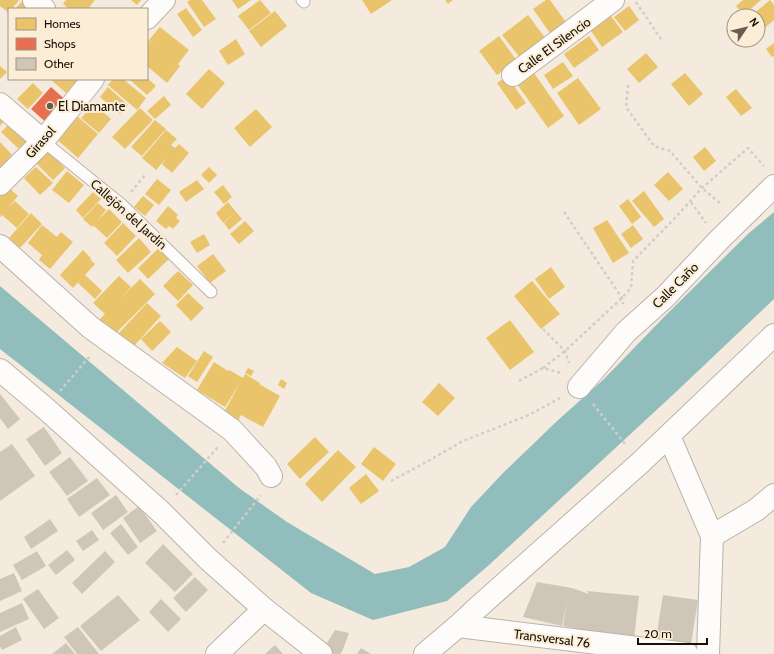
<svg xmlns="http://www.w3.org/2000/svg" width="774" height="654" viewBox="0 0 774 654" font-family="Cabin,sans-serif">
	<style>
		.water { fill: #91bebc }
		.homes { fill: #e9c46a }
		.shops { fill: #e76f51 }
		.building { fill: #d0c6b8 }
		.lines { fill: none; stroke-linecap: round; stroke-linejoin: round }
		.service-casing { stroke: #bbb3a9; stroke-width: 13 }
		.minor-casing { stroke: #bbb3a9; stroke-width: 24 }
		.path { stroke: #d0cdca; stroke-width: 2.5; stroke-dasharray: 3 3; stroke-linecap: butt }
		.service { stroke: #fdfcfa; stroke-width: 11 }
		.minor { stroke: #fdfcfa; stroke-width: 22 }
		.poi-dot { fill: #655d52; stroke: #fcedd6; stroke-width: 1.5 }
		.labels { text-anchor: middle; stroke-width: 4; stroke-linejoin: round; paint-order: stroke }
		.street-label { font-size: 13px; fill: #181107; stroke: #fcedd6 }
		.poi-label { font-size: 13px; fill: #181107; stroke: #fcedd6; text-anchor: start }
	</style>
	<rect width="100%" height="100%" fill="#f4ebde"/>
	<!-- water -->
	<path class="water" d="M774 212V299L677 391 489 565 447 601 373 620 311 593 0 349V286L239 488 287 522 375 574 409 567 445 547 471 507 504 472 556 422 604 379 665 316 749 233Z"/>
	<!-- homes -->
	<path class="homes" d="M0 0H19L12 9H9V13L0 6Z
		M23 0H25L29 9H15Z
		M66 0H95L88 9H69L63 4Z
		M131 0H141L137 5Z
		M190 0H202L216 19 204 27 187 2Z
		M232 0H251L238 9Z
		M260 0 271 13 249 30 238 16Z
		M362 0H392L371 14Z
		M445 0H453L448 4Z
		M546 0H550L568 25 552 36 533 9Z
		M743 0H761L744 15 736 6Z
		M770 0 774 5V20L760 32 758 30V16H751Z
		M629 6 639 20 625 31 614 17Z
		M186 8 202 30 193 37 177 14Z
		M275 11 287 26 261 47 249 31Z
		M528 15 546 39 521 59 502 35Z
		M611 16 623 32 602 47 591 31Z
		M160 27 189 50 178 64 180 66 167 83 147 66V42L148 40 155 46 149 40Z
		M499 36 517 61 497 75 479 51Z
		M589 36 599 50 574 68 564 54Z
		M236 39 245 54 228 65 219 51Z
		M774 43V56L772 57 766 49Z
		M646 53 658 67 639 83 627 69Z
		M563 62 573 76 553 89 544 75Z
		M0 66 7 72 0 79Z
		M209 69 225 83 202 109 186 94Z
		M534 73 564 116 548 128 517 84Z
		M685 73 703 94 689 106 671 84Z
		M507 76 526 103 516 110 497 83Z
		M147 78 156 86 147 95 129 79H147Z
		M578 78 601 109 579 125 557 93Z
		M50 79H78L66 93Z
		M113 79H123L146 98 137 110 108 85Z
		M33 83 43 93 28 109 17 99Z
		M108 87 128 105 120 114 100 97Z
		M736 89 752 108 741 116 726 97Z
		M164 96 171 105 155 119 147 111Z
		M95 105 111 119 99 133 81 118 87 112 88 113Z
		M140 108 153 120 125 149 112 137Z
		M256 109 272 127 250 147 234 128Z
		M0 115 5 120 0 126Z
		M77 116 98 134 78 158 54 137 67 128Z
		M14 119 34 142 20 150 1 132Z
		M155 120 166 129 142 156 131 147Z
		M166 130 177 139 171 145 175 148 179 144 189 153 172 173 162 164 168 156 156 170 142 158Z
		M0 142 16 159 0 174Z
		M705 147 716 161 704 171 693 157Z
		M47 151 65 168 53 180 36 163Z
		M36 167 53 183 40 195 24 178Z
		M209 167 217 175 209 183 201 175Z
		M67 171 84 185 69 203 52 190Z
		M668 172 683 189 669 201 654 185Z
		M157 179 171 190 159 205 145 194Z
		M197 180 204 189 186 202 179 192Z
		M223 185 232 197 224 204 214 192Z
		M7 186 18 196 7 209 15 201 29 214 17 228 2 215 0 217V193Z
		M644 191 664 219 654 227 632 201Z
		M93 192 101 199 83 218 76 210Z
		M143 196 154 205 145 216 134 207Z
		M628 199 641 217 632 224 619 206Z
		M228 202 236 212 223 223 216 213Z
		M98 203 106 210 92 227 83 219Z
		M168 206 178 215 176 218 180 221 173 229 169 226 166 229 156 221Z
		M109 209 122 222 107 238 93 225Z
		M236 212 242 219 229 230 224 223Z
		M31 213 42 224 20 248 9 238Z
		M607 220 629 253 613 263 593 228Z
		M245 221 254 231 239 244 230 234Z
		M123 223 136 236 117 256 104 243Z
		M42 225 57 237 61 232 73 242 50 269 39 260 42 255 28 243Z
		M633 225 643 239 631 248 621 234Z
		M204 234 210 245 197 253 190 242Z
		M139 238 151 252 128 273 116 260Z
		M160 247 170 258 148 279 138 268Z
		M83 250 91 258 90 259 95 264 85 275 102 291 95 299 78 283 81 279 73 288 60 275Z
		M213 254 226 271 210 283 197 266Z
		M551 267 565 287 549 299 535 279Z
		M178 271 193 285 178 301 163 286Z
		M119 276 131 287 119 300 140 279 155 294 114 335 99 320 105 314 93 303Z
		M532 281 560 314 541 329 514 296Z
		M188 293 204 308 191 321 176 305Z
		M147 303 161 316 134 346 119 333Z
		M510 320 534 352 510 370 486 338Z
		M160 321 171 332 152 351 141 339Z
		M177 347 197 361 185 378 162 363Z
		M204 351 213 357 197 382 188 376Z
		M214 362 228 371 229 370 243 378 245 374 260 383 259 384 280 396 263 427 241 415 237 422 223 414 241 381 225 407 197 390Z
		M248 368 254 371 251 376 245 373Z
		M281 379 287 383 284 389 278 385Z
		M439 383 455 398 438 416 422 402Z
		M315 437 329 452 300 479 287 464Z
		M374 447 396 464 383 481 361 464Z
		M338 450 356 467 322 502 305 484Z
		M366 474 379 491 361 504 349 488Z"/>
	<!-- shops -->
	<path class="shops" d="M51 87 69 103 49 125 31 109Z"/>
	<!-- building -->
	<path class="building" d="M0 394 20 419 8 429 0 418Z
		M44 427 62 453 45 466 26 439Z
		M12 444 35 476 0 501V452Z
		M70 457 88 481 67 496 49 472Z
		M97 478 110 495 79 517 67 499Z
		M116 495 128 512 103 530 91 513Z
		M139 506 157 531 140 543 123 518Z
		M50 519 58 531 31 549 24 537Z
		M121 524 138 547 128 555 110 533Z
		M92 530 99 540 83 551 76 541Z
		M163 544 193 574 175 592 145 563Z
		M67 550 75 560 56 575 48 565Z
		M37 551 46 566 22 580 13 565Z
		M105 551 115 562 82 594 72 583Z
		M14 573 22 591 0 601V579Z
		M195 577 208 590 186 612 173 598Z
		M537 582 572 588 589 594 587 591 639 596 634 639 563 626 567 600 562 626 523 617Z
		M38 589 59 618 44 629 23 599Z
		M118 595 140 620 101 651 80 626Z
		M663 595 698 600 691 644 656 638Z
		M161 599 181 619 168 632 149 612Z
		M22 603 29 619 0 632V613Z
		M16 627 22 640 2 650 0 646V636Z
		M78 627 99 654H77L64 637Z
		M335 630 349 633 342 652 340 654H330L324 648Z
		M66 643 75 654H52Z
		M275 645 283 654H265Z
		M361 648 371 654H357Z"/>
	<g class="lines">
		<defs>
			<path id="service" d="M302 0 304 2
				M43 141 121 204 211 292"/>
			<path id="minor" d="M34 0 44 9
				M147 18 164 0
				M513 75 613 0
				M0 104 43 141
				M0 184 43 141 93 79
				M0 246 90 327 232 430 266 467 271 476
				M0 370 45 408 161 512 208 559 264 609 321 654
				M579 387 626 332 665 297 719 240 774 186
				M669 436 712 536 708 654
				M712 536 756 510 774 495
				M458 626 687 654
				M217 654 264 609
				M425 654 458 626 475 610 640 463 774 335"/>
		</defs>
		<!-- service casing -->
		<use href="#service" class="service-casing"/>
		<!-- minor casing -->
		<use href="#minor" class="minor-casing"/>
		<!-- path -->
		<path class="path" d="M636 2 663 42
			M628 85 626 107 654 146 670 151 702 188 722 205
			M131 192 145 175
			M691 202 706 223
			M564 212 622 298 623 304
			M543 329 565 351 569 363
			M543 368 565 351 622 298 631 288 633 261 675 218 702 188 748 148 764 166
			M519 381 543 368 561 373
			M60 391 90 356
			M593 404 626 445
			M391 481 428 461 463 441 529 415 560 398
			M176 495 218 447
			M223 543 261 495"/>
		<!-- service -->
		<use href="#service" class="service"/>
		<!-- minor -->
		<use href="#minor" class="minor"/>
	</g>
	<!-- markers -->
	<circle class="poi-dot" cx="50" cy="106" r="4"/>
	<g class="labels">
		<!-- street labels -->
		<g class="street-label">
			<text transform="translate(554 45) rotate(-36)" y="5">Calle El Silencio</text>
			<text transform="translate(40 142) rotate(-48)" y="5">Girasol</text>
			<text transform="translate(129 214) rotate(42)" y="5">Callejón del Jardín</text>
			<text transform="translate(675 285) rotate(-45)" y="5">Calle Caño</text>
			<text transform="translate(552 638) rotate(7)" y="5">Transversal 76</text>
		</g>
		<!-- poi labels -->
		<g class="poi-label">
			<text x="58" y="111">El Diamante</text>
		</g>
	</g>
	<!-- legend -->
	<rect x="8" y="8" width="140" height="72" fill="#fcedd6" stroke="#a19583"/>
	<rect x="16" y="18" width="20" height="12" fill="#e9c46a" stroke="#a19583"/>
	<text x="44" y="28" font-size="12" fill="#181107">Homes</text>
	<rect x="16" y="38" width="20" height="12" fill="#e76f51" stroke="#a19583"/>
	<text x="44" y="48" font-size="12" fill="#181107">Shops</text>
	<rect x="16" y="58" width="20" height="12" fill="#d0c6b8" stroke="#a19583"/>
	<text x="44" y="68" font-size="12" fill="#181107">Other</text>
	<!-- north arrow -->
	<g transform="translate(746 28) rotate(55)"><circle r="19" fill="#fcedd6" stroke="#a19583"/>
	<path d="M0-3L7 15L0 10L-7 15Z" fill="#655d52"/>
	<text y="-6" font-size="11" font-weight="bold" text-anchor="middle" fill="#181107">N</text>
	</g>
	<!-- scale -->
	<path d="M638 638v6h69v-6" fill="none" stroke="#181107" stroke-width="2"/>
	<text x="644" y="638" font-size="12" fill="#181107" stroke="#fcedd6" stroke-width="3" paint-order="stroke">20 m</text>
</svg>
